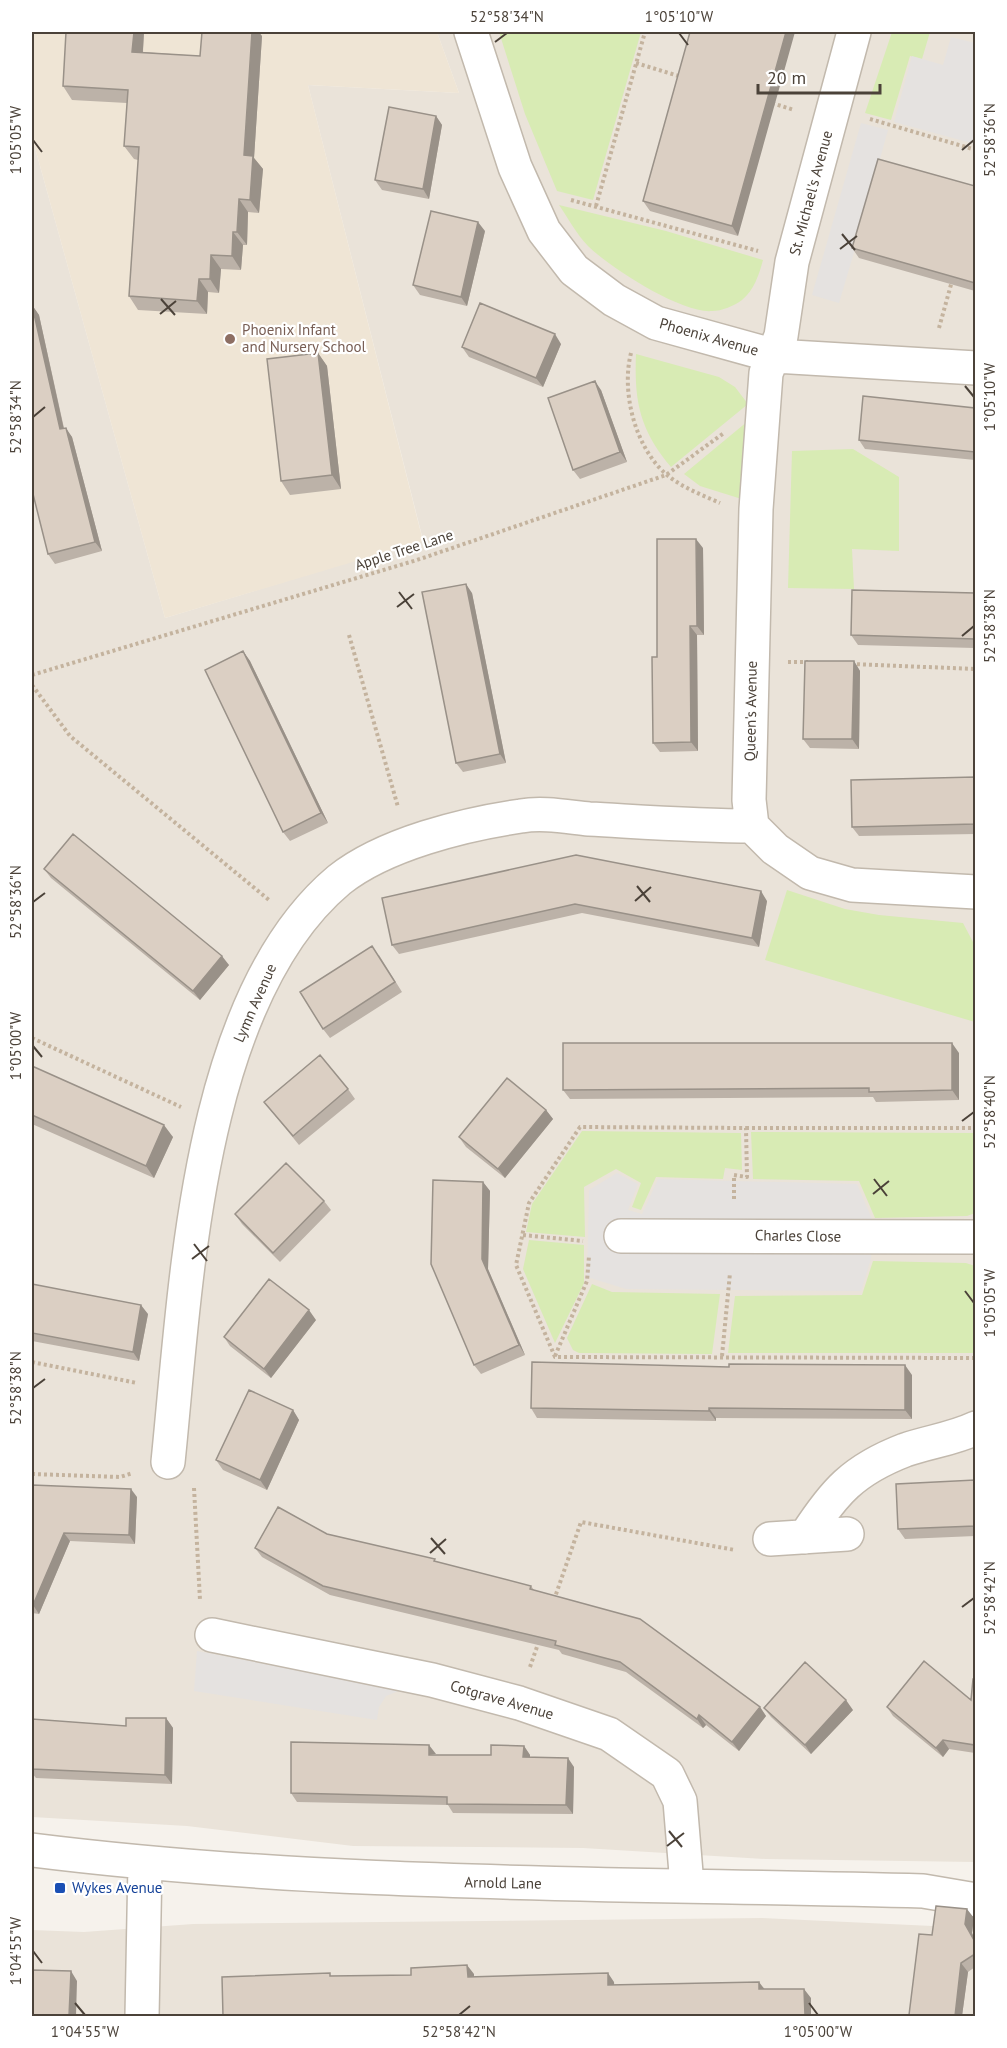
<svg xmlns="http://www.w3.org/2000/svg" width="1007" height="2048" viewBox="0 0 1007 2048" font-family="'PT Sans',sans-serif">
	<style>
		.residential { fill: #eae3d9 }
		.education { fill: #efe5d5 }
		.green { fill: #d8ebb4 }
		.parking { fill: #e5e2e0 }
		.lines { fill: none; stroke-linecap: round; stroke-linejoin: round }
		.minor-casing { stroke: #c2b9ad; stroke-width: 36 }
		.path { stroke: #c4b39e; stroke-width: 4; stroke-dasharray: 3 3; stroke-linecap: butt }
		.minor { stroke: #fff; stroke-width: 33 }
		.wall { fill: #bcb2a8 }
		.shaded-wall { fill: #999188 }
		.building { fill: #dbcfc3; stroke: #999188; stroke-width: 1.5 }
		.ticks { fill: none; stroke: #4b4239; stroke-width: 2 }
		.education-dot { fill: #8d6e63; stroke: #fff; stroke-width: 2 }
		.transit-dot { fill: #1a4fb4; stroke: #fff; stroke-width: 2 }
		.labels { text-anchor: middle; stroke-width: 4.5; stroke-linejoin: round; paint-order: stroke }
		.street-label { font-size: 15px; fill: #4b4239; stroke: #fff }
		.education-label { font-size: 15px; fill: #785e54; stroke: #fff; text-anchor: start }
		.transit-label { font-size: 15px; fill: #164399; stroke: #fff; text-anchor: start }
		.neatline { fill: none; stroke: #4b4239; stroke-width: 2 }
		.ticks-label { font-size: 15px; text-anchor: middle; fill: #4b4239 }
	</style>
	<rect width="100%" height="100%" fill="#f6f2ec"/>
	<!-- residential -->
	<path class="residential" d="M437 32H975V1862L766 1859 583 1848 353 1846 187 1826 32 1817V137L165 618 423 540 308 85 459 93Z
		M762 1918 975 1928V2016H32V1930L84 1932 193 1924Z"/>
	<!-- education -->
	<path class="education" d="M32 32H437L459 93 308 85 423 541 165 618 32 137Z"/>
	<!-- green -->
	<path class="green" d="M499 32H641L593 200 557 191 525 114Z
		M892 32H930L922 59 910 56 891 120 865 113Z
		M559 205 666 231 763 260C759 275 754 290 742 300 734 306 722 311 712 311 682 314 609 267 588 246 577 235 568 218 559 205Z
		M636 354 719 377 735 387 748 404 671 467C640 430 634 402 636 354Z
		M754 416 748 501 700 486 684 474Z
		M853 449 899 477V551L852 549 854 589 788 588 792 451Z
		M787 890 845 909 879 915 963 923 973 942 975 1022 765 960Z
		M582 1131 741 1133 742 1170 725 1168 723 1179 656 1177 641 1210 632 1207 641 1183 616 1169 584 1187 585 1237 526 1232 532 1204Z
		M751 1132 975 1133V1213L967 1216 875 1218 859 1181 753 1179Z
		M529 1240 584 1245V1283L555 1343 523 1269Z
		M873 1261 966 1263 975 1266V1353H728L735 1296 862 1295Z
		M592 1284 612 1292 720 1294 712 1354 579 1353 573 1350 567 1338Z"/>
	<!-- parking -->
	<path class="parking" d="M951 37 975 43V144L894 122 912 56 943 65Z
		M861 123 888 130 858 238 846 235 858 239 839 303 812 295Z
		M617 1173 638 1184 628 1210 642 1214 658 1179 857 1184 872 1219 871 1259 861 1291 626 1289 587 1277 589 1190Z
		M197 1651 401 1690 386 1696 379 1707 377 1720 194 1691Z"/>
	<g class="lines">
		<defs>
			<path id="minor" d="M471 32 515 167 544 231 574 270 614 300 656 323 775 356 976 368
				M854 32 792 262 781 336 766 373 756 509 749 800 752 826 775 849 810 873 852 885 976 892
				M621 1236 976 1237
				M168 1462C186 1288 196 1000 339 880 384 844 465 824 521 816 543 812 568 817 589 819 644 822 698 826 752 826
				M805 1537C834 1492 853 1470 905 1450 928 1442 953 1439 976 1428
				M770 1539 847 1534
				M212 1635 432 1680 519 1703 609 1734 667 1774 680 1801 687 1885
				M32 1850C327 1887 625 1883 923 1891L976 1900
				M142 2016 145 1864"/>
		</defs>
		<!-- minor casing -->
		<use href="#minor" class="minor-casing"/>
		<!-- path -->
		<path class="path" d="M636 63 682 77
			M772 103 794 110
			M870 119 976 150
			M571 200 758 251
			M596 206 645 32
			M939 328 952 281
			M631 353C621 392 635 448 667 475 683 488 702 495 720 503
			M349 635 398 807
			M788 662H808
			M851 664 976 669
			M32 675 417 560 666 475 724 433
			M32 685 70 736 269 900
			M32 1038 181 1107
			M746 1128H976
			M734 1199V1175L747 1177 746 1128 580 1127 529 1203 516 1265 555 1357 976 1358
			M523 1235 583 1241
			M555 1356 587 1281 589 1256
			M722 1356 730 1273
			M32 1362 137 1383
			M32 1474 120 1477 133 1473
			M194 1488 200 1600
			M554 1600 581 1522 735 1550
			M530 1667 539 1641"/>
		<!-- minor -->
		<use href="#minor" class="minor"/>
	</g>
	<!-- wall -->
	<path class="wall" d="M66 32H144L143 52 200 56 262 36 254 158 263 169 259 213 248 212 247 245H243L241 270 221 269 219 293 208 292 207 314 138 310 129 296 138 160 134 159 124 146 127 103 72 100 63 86Z
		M690 32 738 236 650 211 643 201Z
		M436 116 442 125 429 199 382 190 375 180Z
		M975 186V291L859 258 852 248Z
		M485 231 467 306 420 295 413 285Z
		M32 305 39 315 64 428 72 437 102 551 55 564 48 554Z
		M561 344 543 387 469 357 462 347Z
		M318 353 327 366 341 489 290 495 281 481Z
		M601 390 627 462 580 479 573 470Z
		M975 408V460L865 449 859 440Z
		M703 548 704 635H697L698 751 660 752 653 743 657 657Z
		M472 593 506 763 463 772 456 763Z
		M975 593V648L858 645 851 635Z
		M243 651 250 661 328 823 290 841 283 832Z
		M854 661 860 671 859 749 810 748 803 739Z
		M975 777V834L859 836 852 827Z
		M44 869 229 965 200 1000 51 878Z
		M382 898 767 901 759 947 582 913 399 954 392 945Z
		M379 955 402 992 330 1038 323 1029Z
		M959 1053V1100L876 1102 873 1097 570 1099 563 1090Z
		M32 1066 173 1137 154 1178 32 1124Z
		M348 1089 355 1099 299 1145 264 1102Z
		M546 1110 553 1119 505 1178 466 1147 459 1137Z
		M483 1182 490 1191 488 1269 525 1355 481 1374 474 1365Z
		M324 1201 331 1210 280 1262 242 1224 235 1214Z
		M32 1284 148 1314 139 1361 32 1341Z
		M316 1320 271 1378 230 1346 224 1337Z
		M912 1375V1419L716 1418V1421L537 1418 531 1408Z
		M293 1410 299 1420 267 1490 223 1470 216 1460Z
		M975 1480V1536L905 1539 898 1529Z
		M32 1485 137 1497 135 1544 70 1541 39 1614 32 1613Z
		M327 1534 531 1586 534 1590 760 1707 766 1716 739 1751 706 1725 703 1728 626 1672 562 1654 559 1650 330 1595 262 1557 255 1548Z
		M975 1679V1753L949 1749 943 1757 893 1716 887 1707 971 1700Z
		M764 1708 853 1710 811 1754 771 1717Z
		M166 1718 173 1728 172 1784 36 1778 32 1773V1719L126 1726Z
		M524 1746 530 1755V1757L574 1767 573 1814 453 1813 448 1805 297 1802 291 1793 436 1755H491Z
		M974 1918 972 1933 975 1940V1967L968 1972 962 2016H911L909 2015 932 1935Z"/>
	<!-- shaded-wall -->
	<path class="shaded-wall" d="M134 32H144L142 65 132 52Z
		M252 32H259L262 36 254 158 263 169 259 213 250 200 244 155Z
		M786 32H795L738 236 732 226Z
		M436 116 442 125 429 199 423 189Z
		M239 199 248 212 247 245 237 232Z
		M478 222 485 231 467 306 461 297Z
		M233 232 243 245 241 270 232 256Z
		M211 255 221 269 219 293 210 279Z
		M199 279 208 292 207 314 197 301Z
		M32 305 39 315 66 439 60 429Z
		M555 334 561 344 543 387 536 378Z
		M318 353 327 366 341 489 332 475Z
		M595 381 601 390 627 462 620 452Z
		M66 428 72 437 102 551 95 542Z
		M696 539 703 548 704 635 697 626Z
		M466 584 472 593 506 763 500 754Z
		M690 626 697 635 698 751 691 742Z
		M243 651 250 661 328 823 321 813Z
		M854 661 860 671 859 749 852 739Z
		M761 891 767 901 759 947 752 938Z
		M222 956 229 965 200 1000 193 991Z
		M952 1043 959 1053V1100L952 1090Z
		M546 1110 553 1119 505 1178 498 1169Z
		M164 1125 173 1137 154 1178 146 1166Z
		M483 1182 490 1191 488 1269 525 1355 519 1345 482 1259Z
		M141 1305 148 1314 139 1361 133 1352Z
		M309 1310 316 1320 271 1378 264 1369Z
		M905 1365 912 1375V1419L905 1410Z
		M709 1408 716 1418V1421L709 1411Z
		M293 1410 299 1420 267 1490 260 1480Z
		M131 1489 137 1497 135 1544 129 1535Z
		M64 1533 70 1541 39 1614 33 1605Z
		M846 1700 853 1710 811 1754 805 1745Z
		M760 1707 766 1716 739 1751 732 1742Z
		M699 1715 706 1725 703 1728 697 1719Z
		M166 1718 173 1728 172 1784 165 1775Z
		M943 1740 949 1749 943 1757 936 1748Z
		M429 1745 436 1754 429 1755Z
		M524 1746 530 1755V1766L523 1757Z
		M568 1758 574 1767 573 1814 566 1805Z
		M967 1909 974 1918 972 1933 975 1940V1942L965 1924Z
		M961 1963 968 1972 962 2016H955Z
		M467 1965 474 1974V1986L468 1977Z
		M71 1971 77 1981 76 2016H69Z
		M608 1973 614 1982 615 1994 608 1985Z
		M759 1982 766 1991 759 1989Z
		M804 1989 811 1998V2016H805Z"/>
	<!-- building -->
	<path class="building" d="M66 32H134L132 52 200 56 202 32H252L244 155 253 156 250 200 239 199 237 232H233L232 256 211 255 210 279H199L197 301 129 296 139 147 124 146 128 90 63 86Z
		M690 32H786L732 226 643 201Z
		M389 107 436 116 423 189 375 180Z
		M878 159 975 186V283L852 248Z
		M431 211 478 222 461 297 413 285Z
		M480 303 555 334 536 378 462 347Z
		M32 305 60 429 66 428 95 542 48 554 32 490Z
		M318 353 332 475 281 481 267 359Z
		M595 381 620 452 573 470 548 398Z
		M863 396 975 408V452L859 440Z
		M657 539H696L697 626H690L691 742 653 743 652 657H657Z
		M466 584 500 754 456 763 422 592Z
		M852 590 975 593V639L851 635Z
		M243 651 321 813 283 832 205 670Z
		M805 661H854L852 739H803Z
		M975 777V824L852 827 851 780Z
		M73 834 222 956 193 991 44 869Z
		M576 855 761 891 752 938 575 904 392 945 382 898Z
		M372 946 395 982 323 1029 300 992Z
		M563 1043H952V1090L869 1092V1088L563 1090Z
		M320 1055 348 1089 293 1136 264 1102Z
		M32 1066 164 1125 146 1166 32 1115Z
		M507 1078 546 1110 498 1169 459 1137Z
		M286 1163 324 1201 273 1253 235 1214Z
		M433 1180 483 1182 482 1259 519 1345 474 1365 431 1264Z
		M269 1279 309 1310 264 1369 224 1337Z
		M32 1284 141 1305 133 1352 32 1333Z
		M532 1362 729 1367V1364L905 1365V1410L709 1408V1411L531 1408Z
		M249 1390 293 1410 260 1480 216 1460Z
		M975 1480V1526L898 1529 896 1484Z
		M32 1485 131 1489 129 1535 64 1533 33 1605H32Z
		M278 1507 327 1534 435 1559 434 1561 531 1586 530 1589 640 1619 760 1707 732 1742 699 1715 697 1719 620 1662 555 1645 556 1641 323 1586 255 1548Z
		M924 1661 971 1700 973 1679H975V1745L943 1740 936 1748 887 1707Z
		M805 1662 846 1700 805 1745 764 1708Z
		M126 1718H166L165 1775 32 1769V1719L126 1726Z
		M291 1742 429 1745V1755H491V1745L524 1746 523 1757 568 1758 566 1805 447 1804V1797L291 1793Z
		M936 1906 967 1909 965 1924 975 1942V1954L961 1963 955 2016H923L909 2015 919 1934 932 1935Z
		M467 1965 468 1977 608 1973V1985L759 1982V1989H804L805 2016H223L222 1977 330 1973V1976L411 1975V1968Z
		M32 1970 71 1971 69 2016H32Z"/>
	<!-- ticks -->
	<path class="ticks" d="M679 33 688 45M495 42 507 33M33 140 42 152M962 150 974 140M842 234 855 250M840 249 857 236M161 299 175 315M160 314 176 301M965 386 974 397M33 417 45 407M399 592 412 609M397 607 414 594M962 636 974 626M637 886 650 902M635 901 651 887M33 902 45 893M33 1046 42 1057M962 1121 974 1112M874 1179 887 1196M873 1194 889 1181M194 1244 207 1261M192 1259 209 1246M965 1291 974 1303M33 1388 45 1379M431 1538 445 1554M430 1553 446 1539M962 1607 974 1598M669 1831 682 1847M667 1846 684 1833M33 1951 42 1963M75 2003 85 2015M809 2003 818 2015M459 2015 470 2006"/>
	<!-- markers -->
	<circle class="education-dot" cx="230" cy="339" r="6"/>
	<rect class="transit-dot" x="54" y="1882" width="12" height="12" rx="3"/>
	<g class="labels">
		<!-- street labels -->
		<g class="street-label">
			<text transform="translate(811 193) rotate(-75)" y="5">St. Michael's Avenue</text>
			<text transform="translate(709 337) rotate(16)" y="5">Phoenix Avenue</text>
			<text transform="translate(404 550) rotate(-18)" y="5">Apple Tree Lane</text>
			<text transform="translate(751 711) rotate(-89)" y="5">Queen's Avenue</text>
			<text transform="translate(255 1003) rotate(-66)" y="5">Lymn Avenue</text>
			<text transform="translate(798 1236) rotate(1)" y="5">Charles Close</text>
			<text transform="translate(502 1700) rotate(16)" y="5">Cotgrave Avenue</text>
			<text transform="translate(503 1883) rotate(1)" y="5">Arnold Lane</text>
		</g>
		<!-- education labels -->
		<g class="education-label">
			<text x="242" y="335">Phoenix Infant<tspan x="242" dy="17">and Nursery School</tspan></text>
		</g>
		<!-- transit labels -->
		<g class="transit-label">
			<text x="72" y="1893">Wykes Avenue</text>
		</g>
	</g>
	<!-- border -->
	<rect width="1007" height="2048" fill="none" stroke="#ffffff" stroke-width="66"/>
	<!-- scale -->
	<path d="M758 84v9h122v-9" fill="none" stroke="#4b4239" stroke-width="3"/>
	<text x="767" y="84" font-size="18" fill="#4b4239" stroke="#ffffff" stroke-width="4.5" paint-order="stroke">20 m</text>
	<rect x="33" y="33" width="941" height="1982" class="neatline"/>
	<g class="ticks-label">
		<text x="507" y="22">52°58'34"N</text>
		<text x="679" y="22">1°05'10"W</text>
		<text transform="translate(990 140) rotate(-90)" y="5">52°58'36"N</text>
		<text transform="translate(16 140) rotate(-90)" y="5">1°05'05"W</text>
		<text transform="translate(990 397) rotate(-90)" y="5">1°05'10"W</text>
		<text transform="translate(16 417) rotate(-90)" y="5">52°58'34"N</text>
		<text transform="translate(990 626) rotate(-90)" y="5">52°58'38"N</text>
		<text transform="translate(16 902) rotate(-90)" y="5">52°58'36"N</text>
		<text transform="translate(16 1046) rotate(-90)" y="5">1°05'00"W</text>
		<text transform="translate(990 1112) rotate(-90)" y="5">52°58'40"N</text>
		<text transform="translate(990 1303) rotate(-90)" y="5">1°05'05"W</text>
		<text transform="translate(16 1388) rotate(-90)" y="5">52°58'38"N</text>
		<text transform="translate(990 1598) rotate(-90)" y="5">52°58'42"N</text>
		<text transform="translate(16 1951) rotate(-90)" y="5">1°04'55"W</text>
		<text x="85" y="2037">1°04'55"W</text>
		<text x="459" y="2037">52°58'42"N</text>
		<text x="818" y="2037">1°05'00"W</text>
	</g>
</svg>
